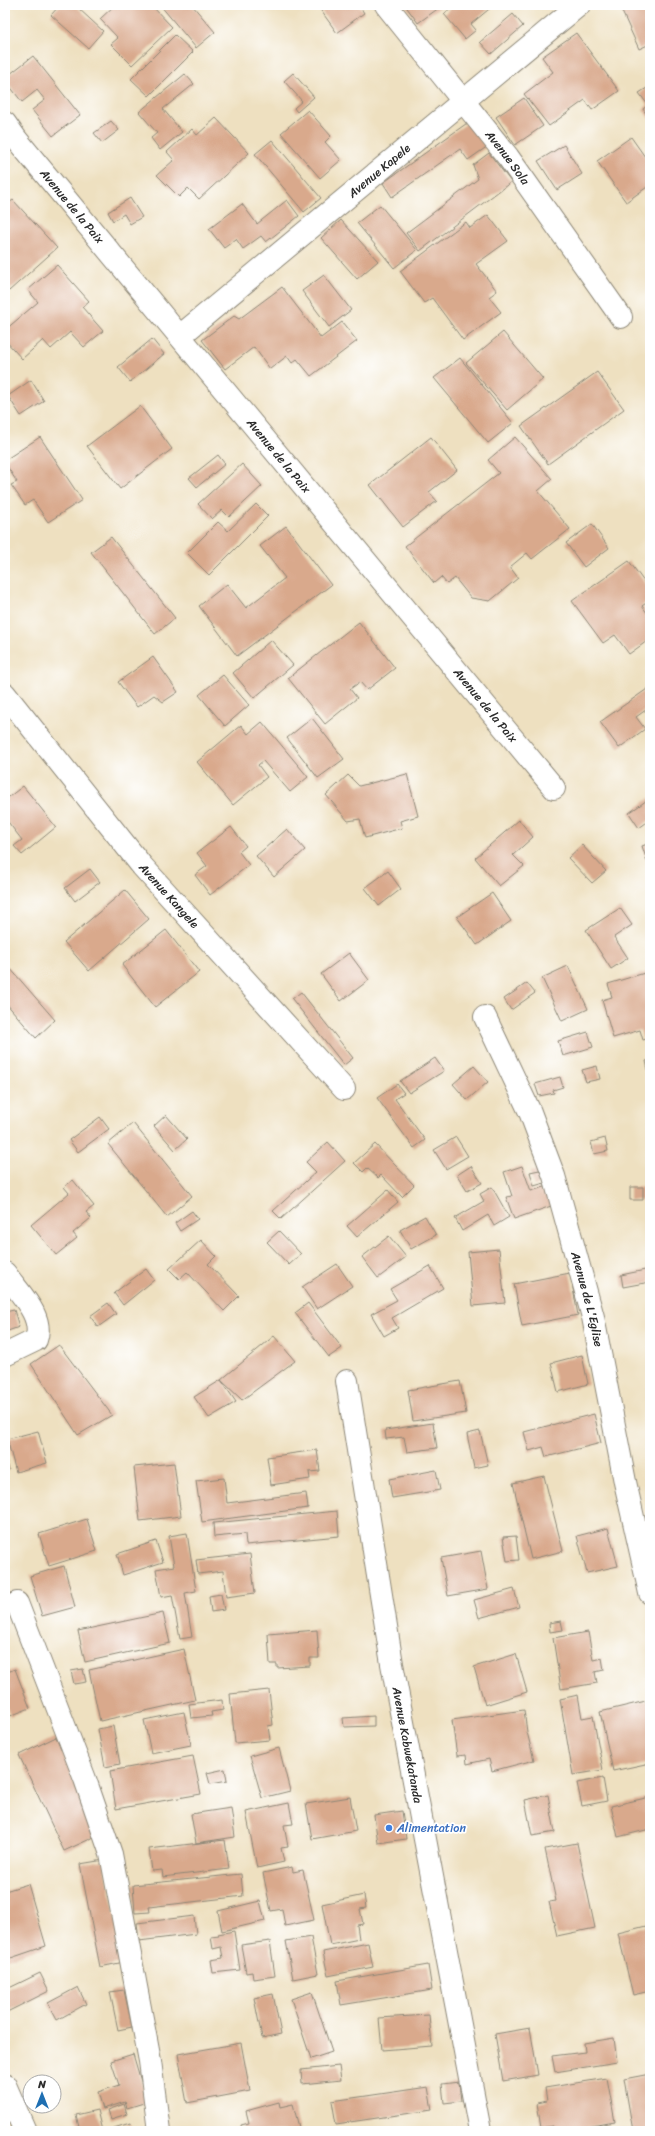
<svg xmlns="http://www.w3.org/2000/svg" width="655" height="2136" viewBox="0 0 655 2136" font-family="Sriracha,sans-serif">
	<style>
		.building { fill: #d9a98c }
		.lines { fill: none; stroke-linecap: round; stroke-linejoin: round }
		.minor-casing { stroke: #8c8676; stroke-width: 24 }
		.minor { stroke: #fff; stroke-width: 22 }
		.shop-dot { fill: #3f7fe0; stroke: #fff; stroke-width: 1.5 }
		.labels { text-anchor: middle; stroke-width: 3.5; stroke-linejoin: round; paint-order: stroke }
		.street-label { font-size: 12px; fill: #2b2b2b; stroke: #fff }
		.shop-label { font-size: 12px; fill: #366cbe; stroke: #fff; text-anchor: start }
	</style>
	<rect width="100%" height="100%" fill="#fff"/>
	<filter id="ink" filterUnits="userSpaceOnUse"><feTurbulence type="fractalNoise" baseFrequency=".025" numOctaves="2"/><feDisplacementMap in="SourceGraphic" scale="8" xChannelSelector="R" yChannelSelector="G"/><feConvolveMatrix kernelMatrix="1 2 1 2 8 2 1 2 1" color-interpolation-filters="sRGB"/></filter>
	<filter id="wash" filterUnits="userSpaceOnUse"><feTurbulence type="fractalNoise" baseFrequency=".012" numOctaves="4" result="noise"/><feDisplacementMap in="SourceGraphic" scale="16" xChannelSelector="R" yChannelSelector="G"/><feGaussianBlur stdDeviation="0.9" result="paint"/><feColorMatrix in="noise" values="0 0 0 0 0 0 0 0 0 0 0 0 0 0 0 0 0 1.4 0 .05"/><feComposite in="paint" operator="in"/></filter>
	<g filter="url(#wash)">
		<rect width="100%" height="100%" fill="#eee0c0"/>
		<g id="blocks">
			<!-- building -->
			<path class="building" d="M60 5H80L78 8 103 31 88 48 51 15Z
				M115 5H151L172 27 132 65 111 44 118 38 100 19Z
				M160 5H192L215 32 196 48Z
				M317 5H359L364 13 337 33Z
				M405 5H443L418 23Z
				M454 5H494L471 24 476 30 465 39 444 14Z
				M619 5H644L650 18V44L639 49Z
				M513 14 523 26 491 54 480 42Z
				M576 33 619 91 592 110 585 100 549 126 524 94 553 72 542 57Z
				M175 35 193 52 149 96 131 79Z
				M33 56 80 115 53 136 32 110 45 100 37 90 22 102 5 80V78Z
				M293 73 314 97 297 112 294 108 302 101 284 81Z
				M185 74 194 84 163 109 182 132 160 150 151 138 157 133 139 112Z
				M650 86V120L643 109 648 105 639 93Z
				M524 98 543 126 515 145 496 117Z
				M308 110 331 136 325 142 341 160 320 178 281 133Z
				M216 118 249 153 199 199 188 188 179 197 157 175 174 160 167 152 192 129 197 135Z
				M111 121 119 130 102 143 94 133Z
				M470 121 488 146 468 160 460 149 392 197 383 183Z
				M631 137 650 164V172L648 174 650 177V185L626 202 597 161Z
				M272 140 321 198 304 212 255 154Z
				M564 145 582 174 557 190 538 161Z
				M489 153 511 182 420 251 406 233 478 179 473 165Z
				M130 198 142 217 130 224 124 214 113 221 108 212Z
				M13 200 57 248 9 291 5 288V206Z
				M287 200 299 216 266 242 261 236 243 249 236 239 224 248 209 229 242 204 257 224Z
				M380 205 417 250 394 268 357 223Z
				M488 215 508 241 476 264 497 291 489 297 501 312 463 340 432 298 424 303 400 271 466 222 470 228Z
				M341 220 378 261 357 279 321 238Z
				M57 265 89 301 82 307 103 331 84 347 70 332 51 349 43 340 22 359 5 340V330L38 302 28 290Z
				M324 275 351 310 329 327 302 291Z
				M282 287 321 338 342 322 357 341 311 376 297 359 292 363 287 356 270 369 254 347 225 369 202 340 234 316 239 319Z
				M503 332 543 379 507 410 466 363Z
				M152 339 164 354 130 382 118 367Z
				M460 358 513 423 488 443 434 378Z
				M597 372 624 409 548 464 521 426Z
				M31 380 44 401 21 416 8 396Z
				M140 406 172 449 120 489 87 446Z
				M40 437 82 500 48 522 33 500 25 505 11 485 17 482 5 463V460Z
				M431 437 457 470 429 492 437 501 403 527 370 485Z
				M515 437 552 479 538 491 570 529 532 559 527 553 510 567 518 578 490 601 471 598 455 578 447 584 441 577 434 583 405 546 499 473 488 460Z
				M218 455 225 464 197 487 189 478Z
				M242 464 262 486 229 517 222 510 212 519 198 504Z
				M256 504 268 516 209 575 187 553 218 522 228 531Z
				M592 524 609 548 584 567 566 543Z
				M286 526 331 585 237 656 199 606 227 584 246 608 285 578 260 546Z
				M111 537 175 618 155 634 91 552Z
				M629 561 650 590V600L642 606 650 617V639L629 654 615 635 603 643 572 601Z
				M359 622 395 668 367 690 360 682 350 689 357 698 325 724 288 678Z
				M271 640 293 665 254 698 233 673Z
				M153 657 178 692 163 702 154 695 137 707 118 682Z
				M223 675 249 705 225 726 199 695Z
				M650 687V707L636 717 645 729 619 748 600 722Z
				M312 718 344 759 318 778 287 738Z
				M262 722 308 777 290 792 263 761 258 765 267 777 233 805 197 762 241 725 248 734Z
				M407 774 418 816 400 821 402 828 365 838 360 819 348 821 326 795 348 775 359 786Z
				M23 786 56 827 22 855 14 846 22 840 5 818V800Z
				M650 798V820L639 828 629 813Z
				M519 820 533 837 513 855 524 866 499 886 475 858Z
				M231 827 246 846 239 852 249 865 210 895 195 875 207 866 197 853Z
				M287 829 305 850 274 877 256 856Z
				M650 843V870L642 846Z
				M582 845 606 871 592 883 568 858Z
				M90 869 100 882 75 901 65 888Z
				M388 871 401 889 379 906 365 888Z
				M125 890 149 919 89 971 64 942Z
				M492 893 511 921 477 945 457 917Z
				M620 908 632 925 614 937 628 958 611 969 586 930Z
				M166 930 199 972 155 1007 122 965Z
				M349 953 369 980 341 1001 321 974Z
				M568 966 588 1009 562 1021 542 978Z
				M9 967 55 1020 36 1038 5 1002V970Z
				M648 972 650 980V1038L643 1040 640 1030 613 1038 602 1000 612 997 608 984Z
				M527 983 535 993 511 1010 504 999Z
				M301 992 353 1058 344 1065 292 999Z
				M588 1032 593 1047 563 1056 558 1041Z
				M435 1058 444 1071 409 1093 400 1081Z
				M650 1060V1074H649L646 1061Z
				M474 1066 488 1082 467 1100 453 1084Z
				M597 1066 600 1079 586 1082 582 1070Z
				M560 1077 563 1087 553 1090 554 1093 539 1096 535 1084Z
				M397 1084 404 1093 395 1099 425 1140 414 1148 377 1098Z
				M166 1115 187 1139 175 1150 154 1126Z
				M100 1117 109 1129 78 1152 69 1140Z
				M133 1123 192 1196 167 1217 108 1144Z
				M456 1137 468 1156 446 1169 434 1150Z
				M605 1138 608 1151 594 1154 591 1142Z
				M328 1142 345 1161 281 1219 273 1211 316 1172 306 1162Z
				M375 1144 414 1185 402 1197 381 1175 378 1178 367 1168 363 1172 354 1163Z
				M471 1166 482 1183 467 1191 457 1175Z
				M522 1166 531 1191 548 1186 554 1205 514 1219 506 1197 512 1196 504 1172Z
				M544 1169 548 1182 534 1186 530 1172Z
				M73 1180 94 1206 86 1212 91 1218 73 1233 77 1238 56 1255 31 1225 69 1193 64 1187Z
				M492 1187 509 1217 494 1226 488 1215 462 1231 455 1218 484 1201 480 1194Z
				M630 1187H643V1200H630Z
				M388 1190 398 1202 357 1237 347 1226Z
				M192 1211 198 1219 180 1231 175 1223Z
				M425 1216 436 1235 411 1249 400 1230Z
				M279 1231 301 1254 289 1265 267 1242Z
				M389 1236 406 1257 378 1278 362 1257Z
				M201 1240 216 1256 208 1264 239 1296 224 1311 187 1272 179 1279 169 1269Z
				M499 1249 505 1303 473 1306 468 1252Z
				M337 1264 352 1286 317 1309 302 1287Z
				M430 1266 443 1288 392 1318 398 1328 384 1336 371 1314 397 1300 390 1289Z
				M146 1269 154 1280 123 1305 114 1293Z
				M650 1269V1282L623 1287 621 1275Z
				M570 1273 578 1315 522 1326 514 1284Z
				M108 1303 116 1314 98 1327 90 1316Z
				M308 1303 342 1348 329 1357 295 1313Z
				M14 1310 19 1327 5 1332V1312Z
				M274 1336 295 1361 242 1400 221 1380 236 1402 209 1418 194 1397 221 1380Z
				M59 1345 112 1415 78 1435 31 1364Z
				M582 1355 588 1384 558 1392 551 1363Z
				M460 1381 466 1413 413 1421 408 1390Z
				M594 1414 601 1443 546 1457 543 1447 529 1451 524 1432Z
				M433 1423 437 1448 407 1452 404 1437 386 1439 385 1430Z
				M38 1431 47 1463 16 1472 7 1439Z
				M480 1431 488 1465 474 1468 467 1434Z
				M317 1450 320 1471 309 1472 310 1479 271 1485 267 1457Z
				M5 1457 9 1470 5 1471Z
				M174 1463 181 1516 140 1521 134 1467Z
				M436 1470 440 1490 392 1498 389 1479Z
				M544 1476 563 1551 531 1559 513 1483Z
				M224 1478 227 1503 306 1493 308 1508 202 1522 196 1481Z
				M337 1511 339 1536 246 1545 245 1534 214 1537 213 1523Z
				M87 1519 97 1551 49 1566 39 1534Z
				M608 1528 618 1566 587 1573 577 1536Z
				M187 1533 196 1591 185 1593 192 1637 180 1639 172 1595 161 1597 156 1569 174 1566 169 1536Z
				M516 1536 519 1560 507 1561 503 1537Z
				M156 1541 163 1562 123 1575 117 1554Z
				M481 1551 488 1589 448 1596 441 1558Z
				M250 1554 255 1593 226 1597 223 1571 198 1574 196 1560Z
				M64 1566 75 1607 42 1616 30 1576Z
				M514 1589 519 1607 479 1618 474 1600Z
				M221 1594 224 1610 211 1612 209 1596Z
				M163 1613 170 1643 85 1662 78 1631Z
				M561 1621 563 1630 550 1632 549 1623Z
				M317 1630 319 1658H310V1666L277 1668V1664H270L268 1634Z
				M588 1632 593 1660 602 1658 604 1670 595 1672 597 1683 561 1689 553 1638Z
				M184 1649 195 1700 100 1721 89 1670Z
				M516 1654 527 1692 485 1705 474 1667Z
				M15 1669 30 1708 10 1716 5 1703V1673Z
				M83 1669 86 1682 74 1684 71 1671Z
				M269 1690 273 1725 268 1726 270 1740 235 1743 230 1694Z
				M578 1695 582 1718 593 1716 603 1770 573 1775 560 1699Z
				M222 1700 223 1710 211 1712 212 1716 191 1718 189 1704Z
				M650 1700V1763L613 1771 600 1712Z
				M524 1710 527 1732 534 1760 492 1771 489 1759 467 1764 466 1755 457 1756 452 1720Z
				M184 1712 191 1745 151 1753 144 1720Z
				M374 1716V1726L344 1727 343 1718Z
				M113 1726 120 1764 105 1767 98 1729Z
				M56 1737 101 1834 64 1851 19 1755Z
				M279 1748 290 1791 262 1798 250 1756Z
				M193 1756 201 1794 116 1809 110 1771Z
				M225 1769 227 1781 210 1784 207 1773Z
				M603 1778 607 1801 582 1806 577 1783Z
				M548 1795 555 1832 532 1836 525 1800Z
				M350 1797 356 1831 312 1839 306 1804Z
				M650 1797V1829L618 1837 611 1806Z
				M289 1803 293 1824 284 1825 288 1847 281 1848 284 1862 257 1868 246 1812Z
				M231 1808 235 1837 196 1843 191 1814Z
				M402 1811 406 1839 378 1843 374 1815Z
				M225 1840 229 1869 163 1877 162 1870 152 1871 149 1849Z
				M577 1843 595 1928 557 1936 549 1902 556 1901 545 1849Z
				M104 1860 124 1962 100 1967 80 1864Z
				M292 1867 293 1872 303 1870 314 1920 285 1926 282 1909 271 1911 263 1873Z
				M241 1874 243 1896 149 1907 150 1912 135 1913 133 1885Z
				M28 1884 46 1946 5 1960V1891Z
				M364 1895 366 1908 360 1909 363 1924 357 1925 359 1939 330 1945 322 1904Z
				M260 1901 265 1921 222 1931 218 1911Z
				M194 1916 196 1934 139 1941 137 1923Z
				M650 1925V1991L633 1995 618 1933Z
				M234 1931 240 1970 213 1973 211 1960 223 1958 221 1947 213 1949 211 1937 219 1936 218 1934Z
				M311 1937 318 1974 293 1979 286 1941Z
				M270 1941 275 1976 253 1979 252 1972 246 1973 241 1945Z
				M368 1943 373 1967 328 1976 323 1952Z
				M428 1965 432 1990 341 2005 337 1981Z
				M40 1973 49 1991 5 2013V1990Z
				M78 1987 86 2004 57 2020 48 2003Z
				M124 1990 132 2027 118 2030 110 1992Z
				M312 1992 332 2052 311 2059 291 1999Z
				M273 1994 281 2034 262 2038 254 1998Z
				M429 2015 432 2046 382 2050 379 2018Z
				M530 2028 538 2075 503 2081 495 2034Z
				M614 2038 617 2062 555 2072 552 2056 585 2052 584 2043Z
				M241 2043 250 2091 187 2103 178 2054Z
				M133 2054 147 2102 127 2108 125 2102 103 2109 98 2092 119 2085 111 2061Z
				M339 2066 341 2080 302 2084 301 2070Z
				M650 2074V2131H633L624 2079Z
				M607 2078 615 2122 563 2131H552V2126L541 2128 537 2103 547 2101 545 2088Z
				M459 2082 461 2101 444 2103 442 2084Z
				M428 2087 432 2110 336 2124 332 2101Z
				M279 2102 280 2107 293 2104 300 2131H242L241 2125 249 2123 246 2111Z
				M124 2104 127 2114 111 2119 108 2110Z
				M97 2110 102 2131H80L76 2115Z
				M130 2123 132 2131H104Z"/>
		</g>
	</g>
	<g filter="url(#ink)">
		<use href="#blocks" fill-opacity="0" stroke="#8c8676" stroke-width="1"/>
		<g class="lines">
			<defs>
				<g id="minor">
					<path id="s1" d="M386 5 508 157 621 317"/>
					<path id="s2" d="M5 123 17 140 554 788"/>
					<path id="s3" d="M180 336 579 5"/>
					<path id="s4" d="M5 694 142 866 344 1089"/>
					<path id="s5" d="M485 1017 530 1112 554 1176 593 1317 625 1482 650 1593"/>
					<path d="M5 1273C18 1292 45 1316 36 1340L5 1355"/>
					<path id="s6" d="M347 1381 392 1664 480 2131"/>
					<path d="M17 1603 85 1779 111 1854 150 2061 159 2131"/>
					<path d="M5 2085 25 2131"/>
				</g>
			</defs>
			<!-- minor casing -->
			<use href="#minor" class="minor-casing"/>
			<!-- minor -->
			<use href="#minor" class="minor"/>
		</g>
	</g>
	<!-- markers -->
	<circle class="shop-dot" cx="389" cy="1828" r="4"/>
	<g class="labels">
		<!-- street labels -->
		<g class="street-label">
			<text dy="4" stroke="none"><textPath href="#s1" startOffset="195">Avenue Sola</textPath></text>
			<text dy="4" stroke="none"><textPath href="#s3" startOffset="259">Avenue Kapele</textPath></text>
			<text dy="4" stroke="none"><textPath href="#s2" startOffset="107">Avenue de la Paix</textPath></text>
			<text dy="4" stroke="none"><textPath href="#s2" startOffset="431">Avenue de la Paix</textPath></text>
			<text dy="4" stroke="none"><textPath href="#s2" startOffset="755">Avenue de la Paix</textPath></text>
			<text dy="4" stroke="none"><textPath href="#s4" startOffset="260">Avenue Kangele</textPath></text>
			<text dy="4" stroke="none"><textPath href="#s5" startOffset="301">Avenue de L'Eglise</textPath></text>
			<text dy="4" stroke="none"><textPath href="#s6" startOffset="369">Avenue Kabwekatanda</textPath></text>
		</g>
		<!-- shop labels -->
		<g class="shop-label">
			<text x="397" y="1832">Alimentation</text>
		</g>
	</g>
	<!-- margin -->
	<rect width="655" height="2136" fill="none" stroke="#fff" stroke-width="20"/>
	<!-- north arrow -->
	<g transform="translate(42 2094)"><circle r="19" fill="#ffffff" stroke="#aaaaaa"/>
	<path d="M0-3L7 15L0 10L-7 15Z" fill="#1f6fb2"/>
	<text y="-6" font-size="11" font-weight="bold" text-anchor="middle" fill="#2b2b2b">N</text>
	</g>
</svg>
